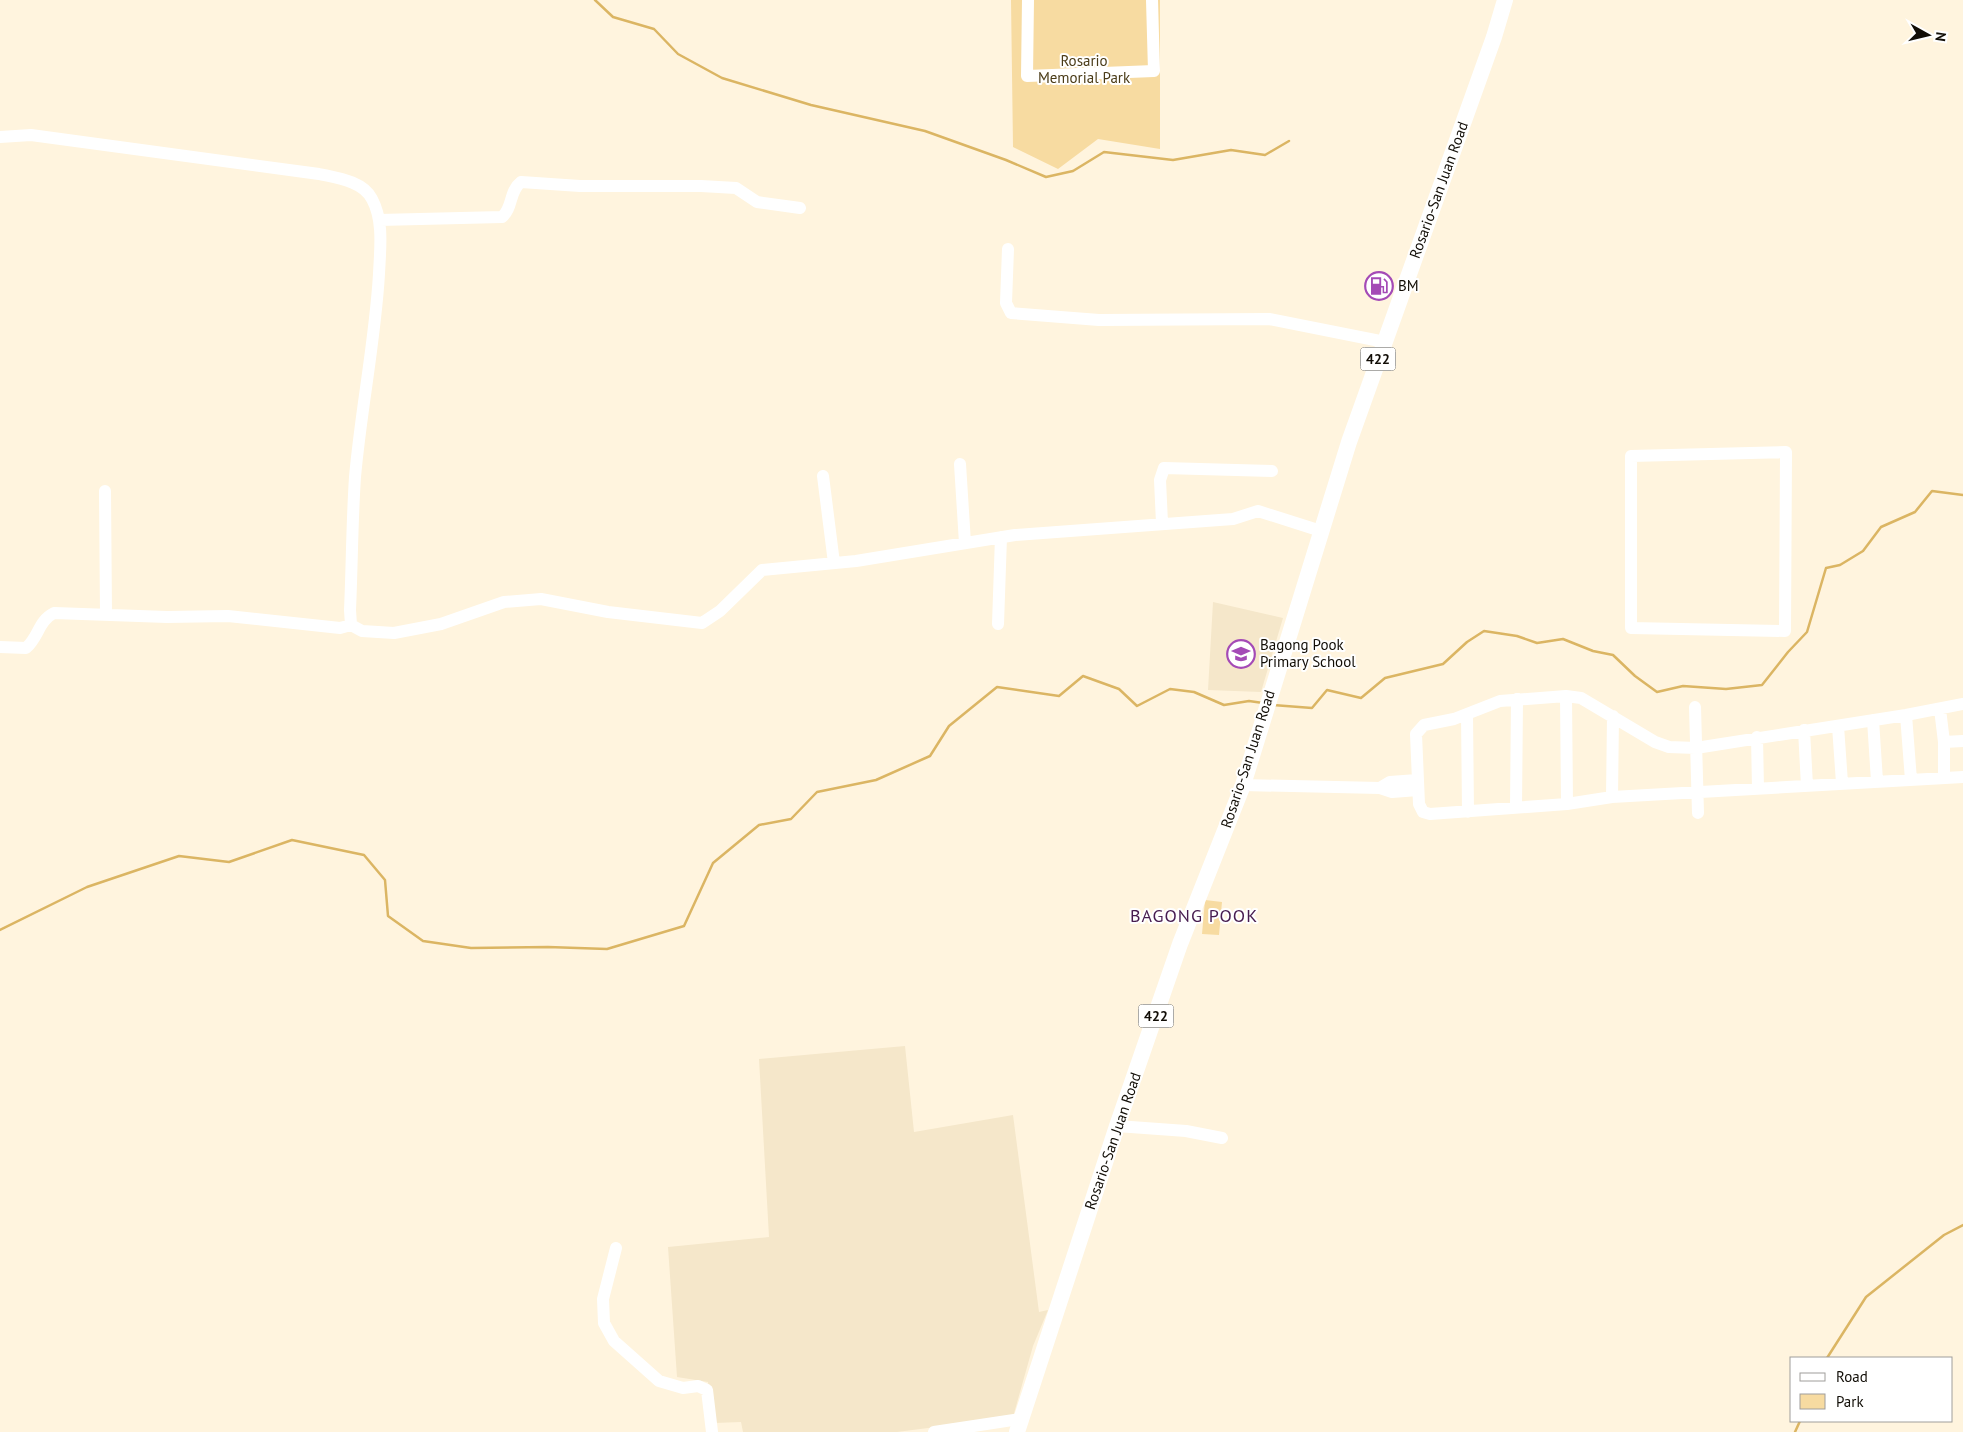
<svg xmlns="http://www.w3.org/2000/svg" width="1963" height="1432" viewBox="0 0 1963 1432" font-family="'PT Sans',sans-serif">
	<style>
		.built { fill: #f5e7ca }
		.green { fill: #f7dba1 }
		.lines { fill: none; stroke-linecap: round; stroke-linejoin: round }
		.stream { stroke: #dbb563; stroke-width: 2.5 }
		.minor { stroke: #fff; stroke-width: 12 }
		.major { stroke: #fff; stroke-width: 16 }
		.labels { text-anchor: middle; stroke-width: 4; stroke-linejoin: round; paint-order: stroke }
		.shield { fill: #fff; stroke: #585651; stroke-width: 1 }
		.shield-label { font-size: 14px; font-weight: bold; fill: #110d06 }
		.park-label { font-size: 15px; fill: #4a3b17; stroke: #fff }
		.street-label { font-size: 15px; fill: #110d06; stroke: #fff }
		.poi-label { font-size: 15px; fill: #110d06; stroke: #fff; text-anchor: start }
		.quarter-label { font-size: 18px; letter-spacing: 1px; fill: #471c4f; stroke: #fff }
	</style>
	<rect width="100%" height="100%" fill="#fff4de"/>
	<!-- built -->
	<path class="built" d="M1213 602 1283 618 1261 692 1208 690Z
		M905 1046 914 1132 1013 1115 1039 1312 1048 1310 1033 1346 1013 1417 897 1432H743L741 1422 714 1423 708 1382 677 1377 668 1247 769 1237 759 1059Z"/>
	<!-- green -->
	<path class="green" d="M1011 0H1160V149L1098 139 1058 169 1013 147Z
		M1205 900 1222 902 1219 935 1202 934Z"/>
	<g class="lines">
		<!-- stream -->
		<path class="stream" d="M595 0 613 17 654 29 678 54 722 78 811 105 925 131 1006 160 1046 177 1073 171 1104 152 1173 160 1231 150 1265 155 1289 141
			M1273 705 1312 708 1327 690 1361 698 1385 678 1443 664 1467 642 1484 631 1517 636 1537 643 1563 639 1593 651 1613 655 1635 676 1657 692 1683 686 1726 689 1762 685 1788 652 1807 632 1826 568 1840 565 1863 551 1881 527 1915 512 1932 491 1963 495
			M0 930 87 887 179 856 229 862 292 840 364 855 385 880 388 916 423 941 471 948 548 947 607 949 684 926 713 863 759 825 791 819 817 792 876 780 930 756 949 726 997 687 1059 696 1083 676 1119 689 1137 706 1170 689 1194 692 1224 705 1249 701 1263 703
			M1827 1358 1866 1297 1944 1235 1963 1225
			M1795 1432 1800 1421"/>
		<!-- minor -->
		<path class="minor" d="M1028 0 1027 76 1154 71 1152 0
			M0 137 31 135 319 174C337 178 363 181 372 199 384 221 380 250 379 274 375 342 361 409 355 477 352 522 352 566 350 610L351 625 362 631 394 633 441 624 504 602 541 599 608 612 702 623 720 611 762 570 856 561 1015 535 1233 519 1258 511 1321 531
			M379 220 502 217C513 208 509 191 521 182L580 186H701L736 188 757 202 800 208
			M1008 249 1006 303 1011 313 1099 320 1269 319 1385 342
			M1786 452 1785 631 1631 628V456Z
			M960 464 965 543
			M823 476 834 563
			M105 491 106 615
			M1162 523 1160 480 1164 468 1272 471
			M998 624 1001 537
			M0 647 26 648C39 637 38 621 54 613L167 617 228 616 340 628 351 625
			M1566 696 1567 804
			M1963 704 1906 715 1696 748 1669 747 1655 742 1581 698 1566 696 1500 701 1454 719 1424 725 1416 734 1419 804 1423 812 1430 814 1567 804 1612 797 1963 777
			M1695 707 1698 813
			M1940 709 1944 742V778
			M1467 714 1468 812
			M1906 715 1911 780
			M1873 720 1877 781
			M1838 726 1842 783
			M1804 730 1807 786
			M1757 737 1758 789
			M1944 742 1963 741
			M1243 785 1380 788 1392 792 1418 790
			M1380 788 1390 782 1417 780
			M1612 797 1613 716
			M1516 808 1517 699
			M1117 1126 1186 1131 1222 1138
			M616 1248 603 1299 604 1323 614 1341 659 1381 683 1388 698 1386 707 1390 712 1432
			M934 1432 1020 1419"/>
		<!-- major -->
		<path class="major" d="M1017 1432 1117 1126 1180 944 1243 785 1349 442 1494 37 1505 0"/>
	</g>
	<!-- icons -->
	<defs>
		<symbol id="fuel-ring" viewBox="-11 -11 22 22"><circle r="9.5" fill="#fff" stroke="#a44ab6" stroke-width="1.5"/><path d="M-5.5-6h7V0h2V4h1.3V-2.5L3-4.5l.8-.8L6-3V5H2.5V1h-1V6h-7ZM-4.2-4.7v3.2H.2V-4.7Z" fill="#a44ab6"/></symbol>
		<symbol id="school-ring" viewBox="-11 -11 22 22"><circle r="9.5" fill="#fff" stroke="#a44ab6" stroke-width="1.5"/><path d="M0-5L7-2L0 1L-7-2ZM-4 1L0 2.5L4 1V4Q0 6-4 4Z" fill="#a44ab6"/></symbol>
	</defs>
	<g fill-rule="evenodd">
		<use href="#fuel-ring" x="1363" y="270" width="32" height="32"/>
		<use href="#school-ring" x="1225" y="638" width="32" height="32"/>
	</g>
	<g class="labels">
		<!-- shield labels -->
		<g class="shield">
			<rect x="1360.5" y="347.5" width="35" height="23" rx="4"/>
			<rect x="1138.5" y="1004.5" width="35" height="23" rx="4"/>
		</g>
		<g class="shield-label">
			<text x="1378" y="364">422</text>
			<text x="1156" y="1021">422</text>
		</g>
		<!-- park labels -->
		<g class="park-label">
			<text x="1084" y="66">Rosario<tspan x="1084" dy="17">Memorial Park</tspan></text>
		</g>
		<!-- street labels -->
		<g class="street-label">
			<text transform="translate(1439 190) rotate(-70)" y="5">Rosario-San Juan Road</text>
			<text transform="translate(1248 759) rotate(-72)" y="5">Rosario-San Juan Road</text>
			<text transform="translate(1113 1141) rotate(-71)" y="5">Rosario-San Juan Road</text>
		</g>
		<!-- poi labels -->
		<g class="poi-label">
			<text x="1398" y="291">BM</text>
			<text x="1260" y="650">Bagong Pook<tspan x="1260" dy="17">Primary School</tspan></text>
		</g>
		<!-- quarter labels -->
		<g class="quarter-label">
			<text x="1194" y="922">BAGONG POOK</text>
		</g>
	</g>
	<!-- legend -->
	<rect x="1790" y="1357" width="162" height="65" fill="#ffffff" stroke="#a09e9b"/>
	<rect x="1800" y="1373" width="25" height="8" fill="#ffffff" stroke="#a09e9b"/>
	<text x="1836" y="1382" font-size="15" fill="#110d06">Road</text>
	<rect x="1800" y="1394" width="25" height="15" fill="#f7dba1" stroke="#a09e9b"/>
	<text x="1836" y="1407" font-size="15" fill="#110d06">Park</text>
	<!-- north arrow -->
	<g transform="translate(1928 35) rotate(98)" stroke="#ffffff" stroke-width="4" paint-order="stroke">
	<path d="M0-4L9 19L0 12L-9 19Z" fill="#110d06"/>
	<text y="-8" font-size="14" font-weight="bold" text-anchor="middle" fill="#110d06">N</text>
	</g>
</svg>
